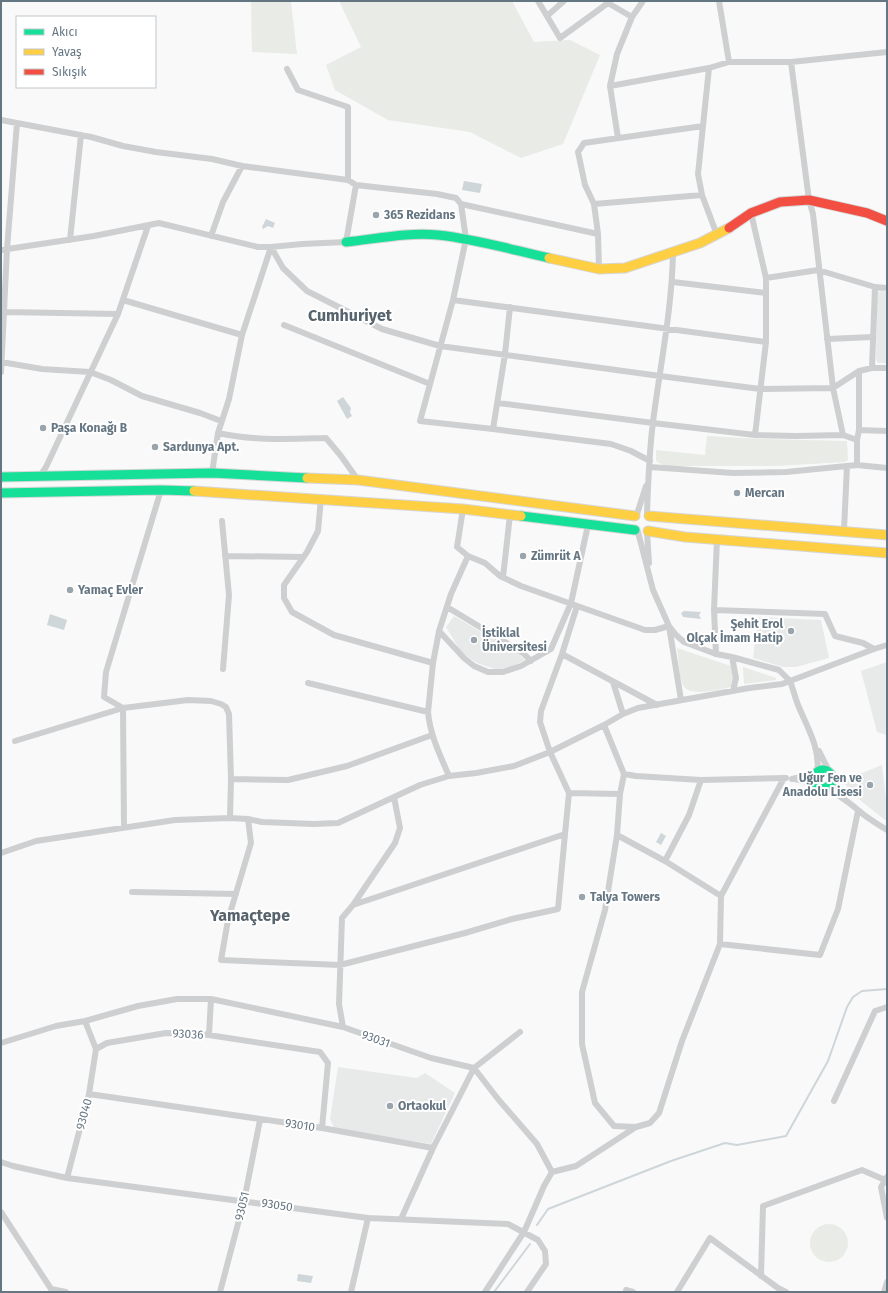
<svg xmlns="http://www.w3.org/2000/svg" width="888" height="1293" viewBox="0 0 888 1293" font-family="'Fira Sans',sans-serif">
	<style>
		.built { fill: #e8e9e9 }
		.green { fill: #e8ebe6 }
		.water { fill: #ced6d9 }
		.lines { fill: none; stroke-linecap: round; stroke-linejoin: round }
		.stream { stroke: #ced6d9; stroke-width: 2 }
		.fast-casing { stroke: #d5d6d7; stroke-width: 11 }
		.slow-casing { stroke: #d5d6d7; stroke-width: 11 }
		.jam-casing { stroke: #d5d6d7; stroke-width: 11 }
		.street { stroke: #cecfd0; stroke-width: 6 }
		.fast { stroke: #16e098; stroke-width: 9 }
		.slow { stroke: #ffcf43; stroke-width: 9 }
		.jam { stroke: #f24e42; stroke-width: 9 }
		.poi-dot { fill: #99a4ac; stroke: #fff; stroke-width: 1.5 }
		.labels { text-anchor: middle; stroke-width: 4; stroke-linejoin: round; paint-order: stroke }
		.poi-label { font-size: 12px; font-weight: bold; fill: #657683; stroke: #fff; text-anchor: start }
		.street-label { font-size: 12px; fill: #657683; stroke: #fff }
		.district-label { font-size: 16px; font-weight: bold; fill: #57646e; stroke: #fff }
	</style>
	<rect width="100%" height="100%" fill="#f9f9f9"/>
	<!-- built -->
	<path class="built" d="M883 291 887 292V363H878L876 360 877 292Z
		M454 616 520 655 525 660 511 667 498 670 477 663 461 652 446 627Z
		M758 617 821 620 829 658 796 667H783L753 658Z
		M887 662V735L877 732 861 671Z
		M882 765 887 808V819L885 820 861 801 842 781Z
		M338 1067 417 1078 425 1073 455 1093 431 1144 335 1129 330 1119Z"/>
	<!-- green -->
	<path class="green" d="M251 1H291L297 54 252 52Z
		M339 1H512L534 42 570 40 600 55 563 144 521 158 470 132 388 120 335 90 326 65 361 47Z
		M707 436 762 439 847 441 848 460 845 462 776 466H666L657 462 656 459V450L705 455Z
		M677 648 731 666C734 672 735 680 731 687 719 689 687 699 682 683 678 672 679 659 677 648Z
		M743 667 776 678V680L744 684Z
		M810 1243a19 19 0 1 1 38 0a19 19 0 1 1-38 0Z"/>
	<!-- water -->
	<path class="water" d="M464 181 482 184 480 193 462 190Z
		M266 219 275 223 273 228 268 226 263 229 262 227Z
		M343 397 351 408 350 412 352 416 347 419 337 401Z
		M684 611 701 612 699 615 701 619 683 617 681 613Z
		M50 614 67 620 64 630 47 625Z
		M661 833 666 836 661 845 656 842Z
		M298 1274 313 1276 311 1283 297 1281Z"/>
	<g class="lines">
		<!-- stream -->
		<path class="stream" d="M537 1225 548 1209 671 1161 725 1143 737 1145 786 1136 828 1061 847 1007 853 997 862 991 887 989
			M494 1292 530 1244"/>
		<defs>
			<path id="fast" d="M346 242C376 239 408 232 438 235 476 239 513 250 549 258
				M1 477 212 473 307 478
				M1 493 161 490 194 491
				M521 516 635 530
				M814 779a9 9 0 1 1 18 0a9 9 0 1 1-18 0Z"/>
			<path id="slow" d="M549 258 599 269 625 268 700 243 729 228
				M307 478 358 480 635 516
				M194 491 463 509 521 516
				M649 516 887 535
				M648 531 685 537 887 553"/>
			<path id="jam" d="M729 228 751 213 780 202 809 200 867 213 887 221"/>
		</defs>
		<!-- fast casing -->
		<use href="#fast" class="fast-casing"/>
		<!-- slow casing -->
		<use href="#slow" class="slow-casing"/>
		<!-- jam casing -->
		<use href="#jam" class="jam-casing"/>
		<!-- street -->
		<path class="street" d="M538 1 560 38 608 3 632 17
			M719 1 729 62
			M547 16 564 1
			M791 62 809 200 813 214 833 388 843 435
			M709 68 698 174 702 195 717 235
			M287 69 298 90 348 107V180
			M610 86 709 68 729 62H791L887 52
			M1 120 91 137 123 146 156 152 212 159 242 166 348 180 356 185 437 194 456 198 461 204 466 239 453 300 420 421 493 429 611 444 631 451 650 461
			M618 138 610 86 617 54 632 17 643 1
			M461 204 598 234
			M594 204 702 195
			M751 213 766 278V342L755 435 796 436 843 435 857 440V465
			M211 236 223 202 242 166
			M70 240 81 135
			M271 247 283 268 307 291 382 329 440 346 660 376 760 389 833 388 859 371 872 368H887
			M1 250 94 236 159 223 258 247H271L302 244 346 242 356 185
			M599 269 598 234 594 204 585 185 578 152 584 143 703 126
			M766 278 818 270 875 287 887 288
			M673 282 766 293
			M123 300 242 335
			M453 300 766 342
			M4 312 118 314
			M284 325 430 384
			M827 339 873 337
			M1 362 42 369 90 372 111 380 142 396 200 413 221 421
			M872 368 875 287
			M1 372 7 249 17 123
			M498 403 653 423 755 435
			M493 429 505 354 510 307
			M859 430 887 431
			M218 433C255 441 289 439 326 438L341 456 358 480
			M857 440 859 430V371
			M650 467 733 473 786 472 857 465 887 468
			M212 473 218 433 229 399 242 335 271 247
			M40 476 46 467 118 314 148 226
			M321 498 318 531 307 552 284 585V598L292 612 334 635 433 663 439 631
			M463 509 457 547 468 556 451 594 439 631 464 658 474 666 488 672H503L521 666 551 649 571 603 588 525
			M637 514 646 486
			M647 514C648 484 649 453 653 422 660 366 672 310 673 252
			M222 521 229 595 223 669
			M844 530 847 466
			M638 532 653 590 669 626 676 635 684 642 716 654 732 657 779 670 790 681 874 649 887 645
			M647 532 649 563
			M717 539 714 610 825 614 835 636 863 643 874 649
			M225 556 303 557
			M468 556 485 563 500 576 521 586 645 630H655L669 626 681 700
			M503 577 510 515
			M577 606 562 654 541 711 540 722 550 752 569 793 620 794
			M447 607 523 653 531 661
			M714 610 716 654
			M562 654 657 705
			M732 657 736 678 733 691
			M433 663 428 712C430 735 440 755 449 776
			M613 682 623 714
			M308 683 428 712
			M123 708 104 697 106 672 161 490
			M123 708 124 827
			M604 725 624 774 620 794 617 835 605 910 582 992V1044L595 1103 614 1126 636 1127
			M15 741 123 708 188 700 211 701 221 704 226 707 229 714 231 779 230 818
			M819 751 830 773
			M624 774 636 776 701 780 786 778
			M832 778 843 796
			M231 779 288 780 347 766 432 735
			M795 779 816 784
			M824 788C837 793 847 801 858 810 867 818 877 824 887 830
			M248 819 251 843 228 920 221 960 340 965 465 933 512 919 558 909 565 834
			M617 835 665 861 721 896
			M1 853 36 841 175 820 230 818 248 819 262 822 314 824 338 823 420 785 449 776 476 773 514 766 550 752 604 725 623 714 638 708 749 688 782 684 790 681C793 689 795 697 798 705 807 727 821 749 817 773L792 779
			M665 861 689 815 701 780
			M132 892 236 894
			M353 905 565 834 569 793
			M720 944 820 955 838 909 858 811
			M85 1021 138 1006 177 999H211L343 1027 431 1058 474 1068 498 1099 537 1144 552 1172 544 1186 524 1232 485 1292
			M343 1027 339 1004 342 918 353 905 395 843 400 828 394 797
			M209 1035 211 999
			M1 1043 56 1026 85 1021 96 1049 89 1094 67 1178
			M96 1049 107 1043 166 1033 202 1034 320 1052 328 1063 322 1128
			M89 1094 322 1128 433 1148 401 1219
			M834 1101 875 1011 887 1007
			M433 1148 474 1068 520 1032
			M1 1162 13 1166 67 1178 368 1218 508 1224 538 1240 545 1251 546 1264 527 1292
			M552 1172 576 1166 636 1127 650 1123 659 1113 682 1041 720 944 721 896 784 778
			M887 1177 881 1187 887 1218
			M1 1212 53 1292
			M761 1276 763 1206 862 1170 885 1180
			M51 1289 66 1292
			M626 1290 633 1292
			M220 1292 244 1201 260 1120
			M351 1292 368 1218
			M677 1292 710 1238 778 1288 786 1292
			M884 1292 887 1282"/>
		<!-- fast -->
		<use href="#fast" class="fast"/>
		<!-- slow -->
		<use href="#slow" class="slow"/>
		<!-- jam -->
		<use href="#jam" class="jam"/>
	</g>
	<!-- markers -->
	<g class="poi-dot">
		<circle cx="376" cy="215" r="4"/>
		<circle cx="43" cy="428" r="4"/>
		<circle cx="155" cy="447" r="4"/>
		<circle cx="737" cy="493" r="4"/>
		<circle cx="523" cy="556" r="4"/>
		<circle cx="70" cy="590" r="4"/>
		<circle cx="791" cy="631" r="4"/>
		<circle cx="474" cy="640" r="4"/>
		<circle cx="870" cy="785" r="4"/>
		<circle cx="582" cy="897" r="4"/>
		<circle cx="390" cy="1106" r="4"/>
	</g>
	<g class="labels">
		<!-- poi labels -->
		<g class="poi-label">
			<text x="384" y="219">365 Rezidans</text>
			<text x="51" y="432">Paşa Konağı B</text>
			<text x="163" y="451">Sardunya Apt.</text>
			<text x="745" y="497">Mercan</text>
			<text x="531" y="560">Zümrüt A</text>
			<text x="78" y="594">Yamaç Evler</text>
			<text x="783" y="628" text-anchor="end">Şehit Erol<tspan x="783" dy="14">Olçak İmam Hatip</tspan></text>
			<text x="482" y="637">İstiklal<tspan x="482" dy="14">Üniversitesi</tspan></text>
			<text x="862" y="782" text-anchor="end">Uğur Fen ve<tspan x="862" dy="14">Anadolu Lisesi</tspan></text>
			<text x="590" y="901">Talya Towers</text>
			<text x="398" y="1110">Ortaokul</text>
		</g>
		<!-- street labels -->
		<g class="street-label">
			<text transform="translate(188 1034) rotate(3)" y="4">93036</text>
			<text transform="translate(376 1039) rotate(20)" y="4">93031</text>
			<text transform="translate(84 1114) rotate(-75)" y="4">93040</text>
			<text transform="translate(300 1125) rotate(8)" y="4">93010</text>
			<text transform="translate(277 1205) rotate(8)" y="4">93050</text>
			<text transform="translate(242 1206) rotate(-77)" y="4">93051</text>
		</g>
		<!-- district labels -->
		<g class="district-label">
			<text x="350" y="321">Cumhuriyet</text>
			<text x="250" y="921">Yamaçtepe</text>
		</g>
	</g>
	<!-- border -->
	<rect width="888" height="1293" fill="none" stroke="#657683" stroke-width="4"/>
	<!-- legend -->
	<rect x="16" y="16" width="140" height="72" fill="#ffffff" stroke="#c1c8cd"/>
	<rect x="24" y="29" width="20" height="6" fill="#16e098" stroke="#c1c8cd"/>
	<text x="52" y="36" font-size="12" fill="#657683">Akıcı</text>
	<rect x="24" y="49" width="20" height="6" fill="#ffcf43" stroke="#c1c8cd"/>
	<text x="52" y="56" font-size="12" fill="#657683">Yavaş</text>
	<rect x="24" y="69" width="20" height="6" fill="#f24e42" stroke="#c1c8cd"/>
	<text x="52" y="76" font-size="12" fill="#657683">Sıkışık</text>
</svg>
